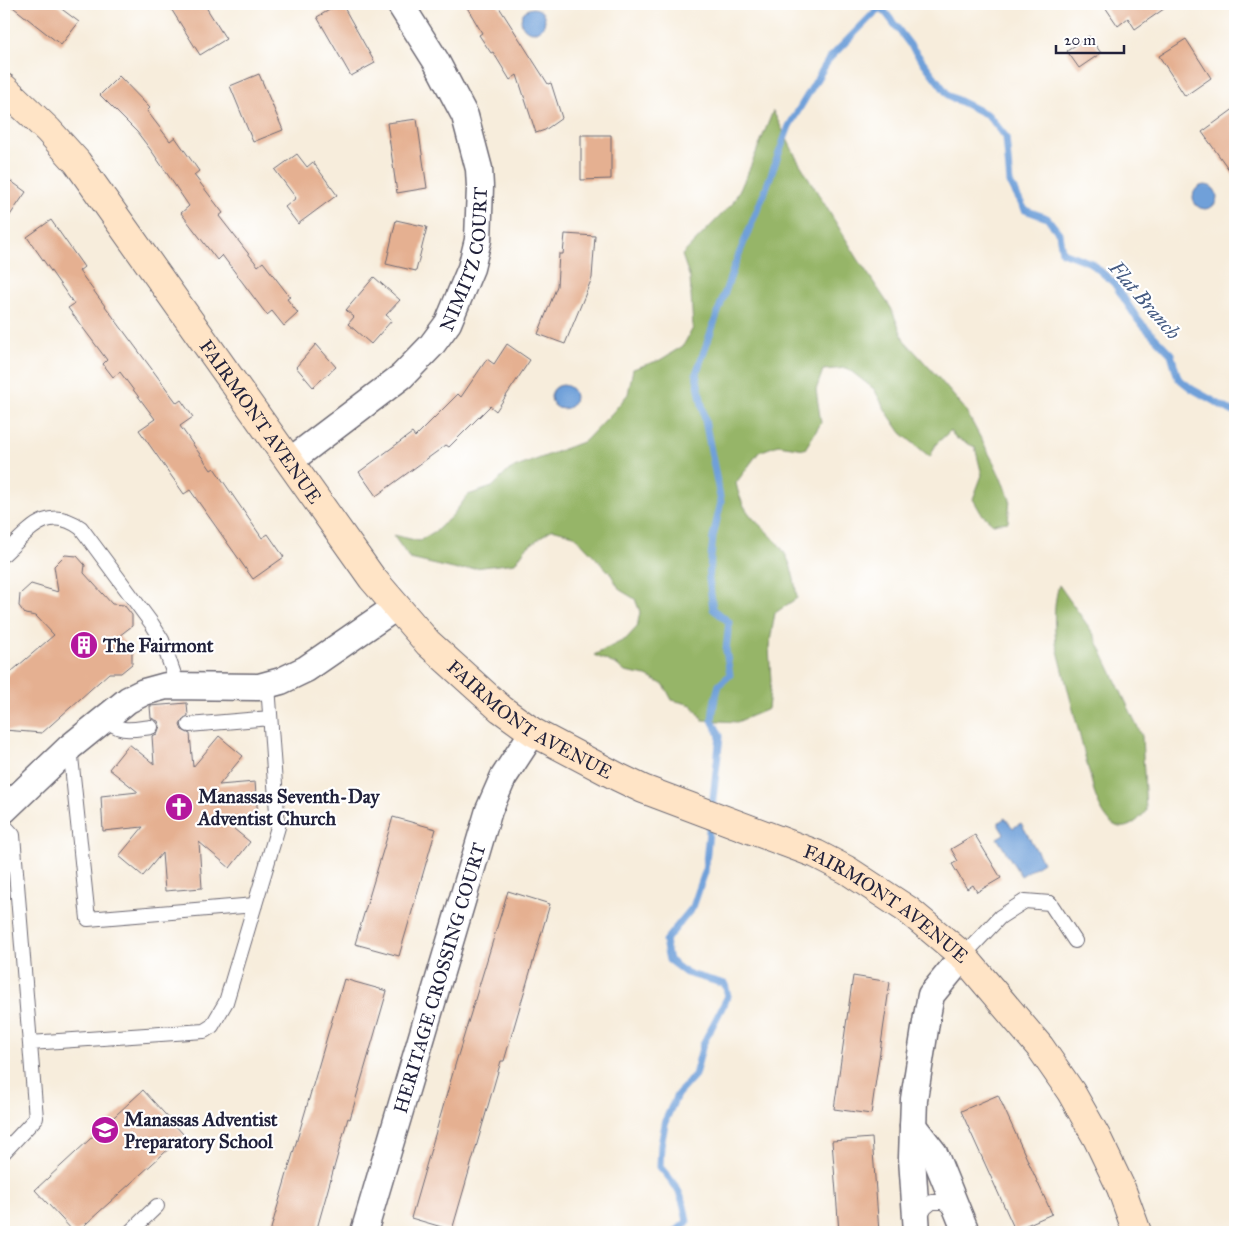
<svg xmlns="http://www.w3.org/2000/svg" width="1239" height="1236" viewBox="0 0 1239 1236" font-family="'IM FELL Great Primer',serif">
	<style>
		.forest { fill: #96b567; stroke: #5c6c51 }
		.water { fill: #6fa0d9; stroke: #48618a }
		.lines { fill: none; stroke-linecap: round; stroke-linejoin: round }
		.stream { stroke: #6fa0d9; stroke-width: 7 }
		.building { fill: #e5b091 }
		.lane-casing { stroke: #6d6973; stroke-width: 16 }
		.street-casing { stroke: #6d6973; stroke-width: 29 }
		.secondary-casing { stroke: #6d6973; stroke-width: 30 }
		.lane { stroke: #fff; stroke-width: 14 }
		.street { stroke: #fff; stroke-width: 26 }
		.secondary { stroke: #ffe4c6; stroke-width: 28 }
		.labels { text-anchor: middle; stroke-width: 4.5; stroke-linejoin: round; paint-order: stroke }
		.street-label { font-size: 19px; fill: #22223b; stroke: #fff }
		.poi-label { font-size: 19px; font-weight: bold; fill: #22223b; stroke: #fff; text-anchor: start }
		.water-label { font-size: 20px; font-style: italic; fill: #455b82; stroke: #fff }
	</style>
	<rect width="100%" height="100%" fill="#fff"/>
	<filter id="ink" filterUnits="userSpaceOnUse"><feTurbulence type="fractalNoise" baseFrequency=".02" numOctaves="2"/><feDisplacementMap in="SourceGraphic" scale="10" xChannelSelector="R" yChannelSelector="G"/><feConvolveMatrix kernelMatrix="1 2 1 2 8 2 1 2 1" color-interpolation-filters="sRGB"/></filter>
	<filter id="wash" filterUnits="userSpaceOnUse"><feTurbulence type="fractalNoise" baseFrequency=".0096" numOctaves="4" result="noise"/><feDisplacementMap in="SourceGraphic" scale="20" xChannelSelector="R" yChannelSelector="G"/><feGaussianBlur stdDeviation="1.12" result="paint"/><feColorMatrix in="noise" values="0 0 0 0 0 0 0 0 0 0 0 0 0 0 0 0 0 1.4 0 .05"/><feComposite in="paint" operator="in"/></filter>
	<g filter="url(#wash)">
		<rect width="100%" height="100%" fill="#f7eddc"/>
		<!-- forest -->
		<path class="forest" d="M773 111 797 159 858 259 891 308 904 340 936 375 965 409 994 463 1010 499 1008 522 993 524 981 513 973 499 982 475 975 447 956 438 950 431 936 444 930 457 901 433 886 411 874 389 847 368 823 370 816 390 821 423 805 449 778 445 759 452 736 483C744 521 762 521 782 549 792 563 795 582 797 598L775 613 769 647 771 681 768 709 737 722 703 720 692 705 672 700 664 685 646 676 625 672 617 665 594 655 626 639 637 627 640 612 635 599 620 590 610 573 574 535 552 529 526 548 515 563 458 570 410 559 393 535 419 541 437 530 452 516 468 495 492 487 509 470 585 441 613 412 628 394 633 369 660 360 683 346 693 328 690 278 682 255 733 203 747 175Z
			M1059 585 1093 633 1142 736 1146 811C1121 842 1106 824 1095 795L1056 643C1054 623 1053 605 1059 585Z"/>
		<!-- water -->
		<path class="water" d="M521 20a12 12 0 1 1 24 0a12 12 0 1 1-24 0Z
			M1193 197a12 12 0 1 1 24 0a12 12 0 1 1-24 0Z
			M551 397a12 12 0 1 1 24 0a12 12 0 1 1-24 0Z
			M1005 818 1013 828 1021 823 1043 862 1021 876 997 838 1004 834 999 826V822Z"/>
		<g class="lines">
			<!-- stream -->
			<path class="stream" d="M879 4 949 96 988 115 1006 137 1010 183 1025 210 1047 218 1059 233 1062 252 1091 263 1114 283 1138 320 1171 354 1178 378 1192 389 1235 413
				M712 808 720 736 712 720 714 703 719 685 730 675 726 650 729 622 713 609 709 579 713 537 721 502 696 374 735 264 765 191 789 126 829 59 880 7
				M675 1232 687 1222C683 1195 678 1187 660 1167L661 1145 666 1119 677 1095 695 1075 703 1044 728 996 725 984 686 973 669 960 665 941 693 907 705 872 710 821"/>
		</g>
		<g id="blocks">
			<!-- building -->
			<path class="building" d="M9 4H55L79 22 61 45Z
				M168 4H204L226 39 200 55Z
				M340 4H342L375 63 351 76 317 17Z
				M465 4H497L548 84 551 83 562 118 545 130 536 133 517 75 510 80 493 52 491 53 479 35 482 33Z
				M1103 4H1171L1135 29 1128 18 1118 26Z
				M1089 36 1101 53 1079 68 1067 51Z
				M1186 39 1211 78 1185 96 1159 56Z
				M259 74 283 130 253 142 230 86Z
				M119 76 150 108 147 111 170 141 175 137 199 171 194 175 223 213 219 216 258 266 263 262 290 297 287 299 298 313 284 326 272 311 267 315 222 255 217 260 181 213 189 206 153 153 137 132 100 95Z
				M1235 108V178L1202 132Z
				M417 119 427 188 397 193 387 123Z
				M581 135H611V179L581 180Z
				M297 154 307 167 313 162 337 195 298 224 285 207 296 198 275 170Z
				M4 176 26 192 4 224Z
				M51 220 84 267 79 271 177 403 181 400 193 417 180 426 211 470 214 468 262 538 268 534 284 557 253 579 190 490 184 494 139 430 155 419 120 372 113 377 103 364 107 360 68 308 74 304 27 237Z
				M396 220 427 227 416 271 386 264Z
				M565 234 595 236 592 278 565 344 538 334 557 286 559 254H563Z
				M374 277 400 300 386 315 392 320 371 344 348 324 354 317 346 310Z
				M316 344 336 367 313 387 296 367Z
				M507 344 530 360 496 411 490 406 449 447 446 445 376 496 359 472 412 433 415 437 458 394 461 397 487 359 494 364Z
				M65 555 77 556 85 565 84 573 112 604 124 605 132 615V626L119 636 132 652V664L121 673H109L42 733 4 730V678L54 635 36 616 25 614 19 606 20 594 31 584 58 592 54 566Z
				M187 703 188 716 184 718 180 725 182 730 190 734 193 767 219 736 243 756 219 785 255 782 258 817 223 820 250 842 230 868 199 842 202 888 165 891 162 853 143 876 119 856 143 827 103 831 101 796 138 792 109 769 129 744 154 764 152 736 157 734 160 726 158 721 151 718 150 706Z
				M393 817 436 829 399 956 355 944Z
				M975 835 1001 878 977 892 973 885 967 889 952 864 958 861 951 849Z
				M508 891 550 904 504 1061H501L452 1230 411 1218 456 1062Z
				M853 976 890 982 871 1114 834 1109Z
				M344 979 387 991 350 1119 348 1118 316 1232H270Z
				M143 1090 184 1135 77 1232H74L35 1190Z
				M998 1095 1052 1214 1015 1230 961 1111Z
				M872 1138 879 1232H839L832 1141Z"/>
		</g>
	</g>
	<g filter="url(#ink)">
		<use href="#blocks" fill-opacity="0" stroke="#6d6973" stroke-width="1"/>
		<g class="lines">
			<defs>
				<path id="lane" d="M4 554C28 532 47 503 81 528L152 624 162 640 178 686
					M106 718C119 734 133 729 151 727
					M189 725 270 718
					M70 747 88 919 255 905
					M4 825 13 835 36 1118 4 1152
					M963 956 1000 917 1025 901 1050 903 1075 941
					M30 1043 204 1031 212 1026 226 1002 278 827 268 685
					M918 1220 925 1208 932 1202H943L954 1211
					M130 1232 157 1206"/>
				<g id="street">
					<path id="s1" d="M290 461 402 376 431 346 448 323 471 268 478 240 480 187 479 169 465 116 436 61 400 4"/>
					<path d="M4 810 70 747 128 700 144 692 166 686 259 687 281 681 306 669 396 607"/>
					<path d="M913 1126 934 1153 966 1232"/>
					<path id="s2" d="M364 1232 489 810 503 778 533 732"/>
					<path d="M917 1232 912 1158 914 1099 927 1016 931 995 963 956"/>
				</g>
				<g id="secondary">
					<path id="s3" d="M4 88 48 130 77 162 372 578 428 643 501 709 533 732 618 777 643 789 816 854 847 870 908 910 963 956 1040 1047 1071 1092 1097 1138 1121 1188 1137 1232"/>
				</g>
			</defs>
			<!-- lane casing -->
			<use href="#lane" class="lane-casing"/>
			<!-- street casing -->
			<use href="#street" class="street-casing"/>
			<!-- secondary casing -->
			<use href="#secondary" class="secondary-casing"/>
			<!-- lane -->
			<use href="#lane" class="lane"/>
			<!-- street -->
			<use href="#street" class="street"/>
			<!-- secondary -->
			<use href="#secondary" class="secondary"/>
		</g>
	</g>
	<!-- icons -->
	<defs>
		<symbol id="building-disc" viewBox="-11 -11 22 22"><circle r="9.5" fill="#b5179e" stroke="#fff"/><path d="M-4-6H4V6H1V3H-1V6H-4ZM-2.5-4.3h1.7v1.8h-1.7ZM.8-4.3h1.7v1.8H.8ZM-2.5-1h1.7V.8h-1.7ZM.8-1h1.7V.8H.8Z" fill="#fff"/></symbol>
		<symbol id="church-disc" viewBox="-11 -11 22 22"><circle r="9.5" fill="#b5179e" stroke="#fff"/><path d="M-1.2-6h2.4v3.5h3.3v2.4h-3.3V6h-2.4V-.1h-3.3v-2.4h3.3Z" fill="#fff"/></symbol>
		<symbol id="school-disc" viewBox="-11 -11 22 22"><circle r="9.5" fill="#b5179e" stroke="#fff"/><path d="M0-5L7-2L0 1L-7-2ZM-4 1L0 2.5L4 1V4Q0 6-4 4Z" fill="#fff"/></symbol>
	</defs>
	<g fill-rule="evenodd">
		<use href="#building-disc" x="68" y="629" width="32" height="32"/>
		<use href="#church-disc" x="163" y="791" width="32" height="32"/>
		<use href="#school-disc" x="89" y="1114" width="32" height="32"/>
	</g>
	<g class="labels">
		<!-- street labels -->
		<g class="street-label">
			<text dy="7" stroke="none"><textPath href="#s1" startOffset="278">NIMITZ COURT</textPath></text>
			<text dy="7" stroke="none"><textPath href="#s3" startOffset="422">FAIRMONT AVENUE</textPath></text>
			<text dy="7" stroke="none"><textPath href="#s3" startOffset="828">FAIRMONT AVENUE</textPath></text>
			<text dy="7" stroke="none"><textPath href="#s3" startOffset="1232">FAIRMONT AVENUE</textPath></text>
			<text dy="7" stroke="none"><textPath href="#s2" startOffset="265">HERITAGE CROSSING COURT</textPath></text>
		</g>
		<!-- poi labels -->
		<g class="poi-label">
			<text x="103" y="652">The Fairmont</text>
			<text x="198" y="803">Manassas Seventh-Day<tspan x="198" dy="22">Adventist Church</tspan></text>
			<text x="124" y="1126">Manassas Adventist<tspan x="124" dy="22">Preparatory School</tspan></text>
		</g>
		<!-- water labels -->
		<g class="water-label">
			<text transform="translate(1145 300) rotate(49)" y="7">Flat Branch</text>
		</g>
	</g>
	<!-- margin -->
	<rect width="1239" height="1236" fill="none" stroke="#fff" stroke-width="20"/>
	<!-- scale -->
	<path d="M1056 45v8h68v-8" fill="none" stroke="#22223b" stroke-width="2.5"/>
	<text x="1064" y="45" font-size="15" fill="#22223b" stroke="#ffffff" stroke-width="4" paint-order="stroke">20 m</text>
</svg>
